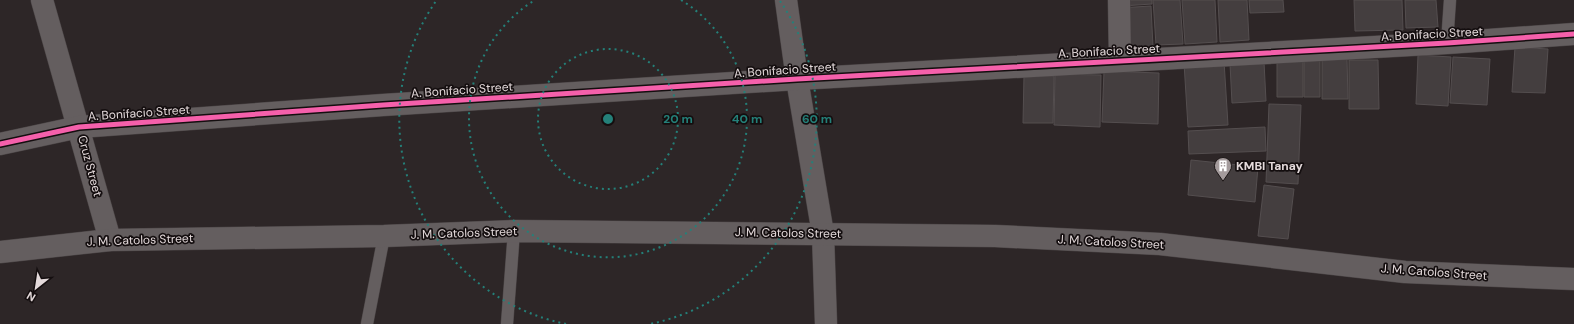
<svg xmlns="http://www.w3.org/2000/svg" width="1574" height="324" viewBox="0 0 1574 324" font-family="'DM Sans',sans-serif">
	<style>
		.building { fill: #443e3f; stroke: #544e4f }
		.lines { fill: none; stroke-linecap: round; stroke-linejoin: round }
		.lane-casing { stroke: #4a4445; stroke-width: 13 }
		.street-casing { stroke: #4a4445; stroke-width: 23 }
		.secondary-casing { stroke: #4a4445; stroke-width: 23 }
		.lane { stroke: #645e5f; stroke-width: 12 }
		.street { stroke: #645e5f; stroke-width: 22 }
		.secondary { stroke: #645e5f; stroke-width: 22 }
		.cycleway-casing { stroke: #140e0f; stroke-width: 8 }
		.cycleway { stroke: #f560ab; stroke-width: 5 }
		.ring { fill: none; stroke: #248079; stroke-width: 2; stroke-dasharray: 2 4 }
		.labels { text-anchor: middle; stroke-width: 3.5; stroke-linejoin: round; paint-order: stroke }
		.street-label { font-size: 12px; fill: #e4dadb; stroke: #140e0f }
		.poi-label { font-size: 12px; font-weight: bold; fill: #e4dadb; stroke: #140e0f; text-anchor: start }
		.centre { fill: #248079; stroke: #140e0f; stroke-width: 2 }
		.ring-label { font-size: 12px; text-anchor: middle; font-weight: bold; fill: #248079; stroke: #140e0f; stroke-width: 3.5; stroke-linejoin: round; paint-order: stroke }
	</style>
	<rect width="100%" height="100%" fill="#2d2627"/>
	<!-- building -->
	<path class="building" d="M1122 0H1152V4L1122 6Z
		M1153 0H1180L1183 44 1156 45Z
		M1182 0H1215L1217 42 1185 44Z
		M1218 0H1247L1249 40 1220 42Z
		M1249 0H1283L1284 12 1250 13Z
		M1354 0H1402L1403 30 1355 31Z
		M1405 0H1436L1438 27 1406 28Z
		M1151 6 1153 47 1122 49 1119 8Z
		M1515 47 1548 49 1545 93 1512 92Z
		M1418 55 1451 57 1448 106 1416 104Z
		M1453 57 1490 59 1487 105 1450 103Z
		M1322 59H1347L1348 99H1322Z
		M1277 60 1303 61V97H1277Z
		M1304 60H1320V97H1304Z
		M1349 60H1378L1379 109H1349Z
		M1224 61 1228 125 1188 127 1184 63Z
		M1264 62 1266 101 1232 103 1230 64Z
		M1104 71 1159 73 1158 124 1102 122Z
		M1055 74 1101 75 1100 127 1054 125Z
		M1024 75 1054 76 1053 123H1023Z
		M1269 104 1301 105 1298 184 1266 182Z
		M1265 127 1266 151 1189 154 1188 131Z
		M1191 160 1258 167 1255 202 1188 195Z
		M1264 185 1294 189 1288 239 1258 236Z"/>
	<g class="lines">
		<defs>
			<path id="lane" d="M1447 43 1450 0
				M367 324 384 236
				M507 324 514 231"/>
			<path id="street" d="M42 0 110 240
				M786 0 797 79 823 234 826 324
				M1119 0 1120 60"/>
			<path id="secondary" d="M0 144 79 127 383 105 797 79 1447 43 1574 34
				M0 252 110 240 384 236 514 231 995 236 1160 244 1405 272 1574 279"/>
		</defs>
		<!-- lane casing -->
		<use href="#lane" class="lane-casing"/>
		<!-- street casing -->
		<use href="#street" class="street-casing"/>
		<!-- secondary casing -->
		<use href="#secondary" class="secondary-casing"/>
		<!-- lane -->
		<use href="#lane" class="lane"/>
		<!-- street -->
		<use href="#street" class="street"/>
		<!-- secondary -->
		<use href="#secondary" class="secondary"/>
		<defs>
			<path id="cycleway" d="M0 144 79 127 383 105 797 79 1447 43 1574 34"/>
		</defs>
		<!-- cycleway casing -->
		<use href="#cycleway" class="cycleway-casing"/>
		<!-- cycleway -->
		<use href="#cycleway" class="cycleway"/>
	</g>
	<!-- distance rings -->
	<g class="ring">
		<circle cx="608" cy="119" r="70"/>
		<path d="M681 0A139 139 0 1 1 535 0"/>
		<path d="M566 324A209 209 0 0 1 436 1M780 1A209 209 0 0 1 650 324"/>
	</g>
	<!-- icons -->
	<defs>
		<symbol id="building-pin" viewBox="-11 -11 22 30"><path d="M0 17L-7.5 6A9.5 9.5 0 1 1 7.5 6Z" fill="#a49b9c" stroke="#140e0f"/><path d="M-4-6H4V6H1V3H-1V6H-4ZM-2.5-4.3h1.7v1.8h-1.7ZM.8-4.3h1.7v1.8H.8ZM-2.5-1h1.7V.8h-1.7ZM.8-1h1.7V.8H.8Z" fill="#fff"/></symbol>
	</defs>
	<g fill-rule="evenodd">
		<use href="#building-pin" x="1213" y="156" width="20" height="27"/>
	</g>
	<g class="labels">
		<!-- street labels -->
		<g class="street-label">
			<text transform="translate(1432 34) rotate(-3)" y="4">A. Bonifacio Street</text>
			<text transform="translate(1109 51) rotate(-3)" y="4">A. Bonifacio Street</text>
			<text transform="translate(785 70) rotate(-4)" y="4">A. Bonifacio Street</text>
			<text transform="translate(462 90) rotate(-4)" y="4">A. Bonifacio Street</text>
			<text transform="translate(139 113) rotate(-4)" y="4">A. Bonifacio Street</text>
			<text transform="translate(90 166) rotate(75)" y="4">Cruz Street</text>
			<text transform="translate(464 233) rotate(-2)" y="4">J. M. Catolos Street</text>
			<text transform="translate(788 233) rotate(1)" y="4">J. M. Catolos Street</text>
			<text transform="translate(140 240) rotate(-2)" y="4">J. M. Catolos Street</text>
			<text transform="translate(1111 242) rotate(3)" y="4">J. M. Catolos Street</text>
			<text transform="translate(1434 272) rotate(4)" y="4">J. M. Catolos Street</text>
		</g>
		<!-- poi labels -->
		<g class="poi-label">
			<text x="1236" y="170">KMBI Tanay</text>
		</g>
	</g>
	<circle cx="608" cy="119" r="6" class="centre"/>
	<g class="ring-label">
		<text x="678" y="123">20 m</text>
		<text x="747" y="123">40 m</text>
		<text x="817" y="123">60 m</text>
	</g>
	<!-- north arrow -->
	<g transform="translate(36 288) rotate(210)" stroke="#140e0f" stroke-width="3" paint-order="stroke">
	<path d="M0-3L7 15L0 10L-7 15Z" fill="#e4dadb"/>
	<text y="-6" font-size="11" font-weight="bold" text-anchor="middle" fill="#e4dadb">N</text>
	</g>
</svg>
